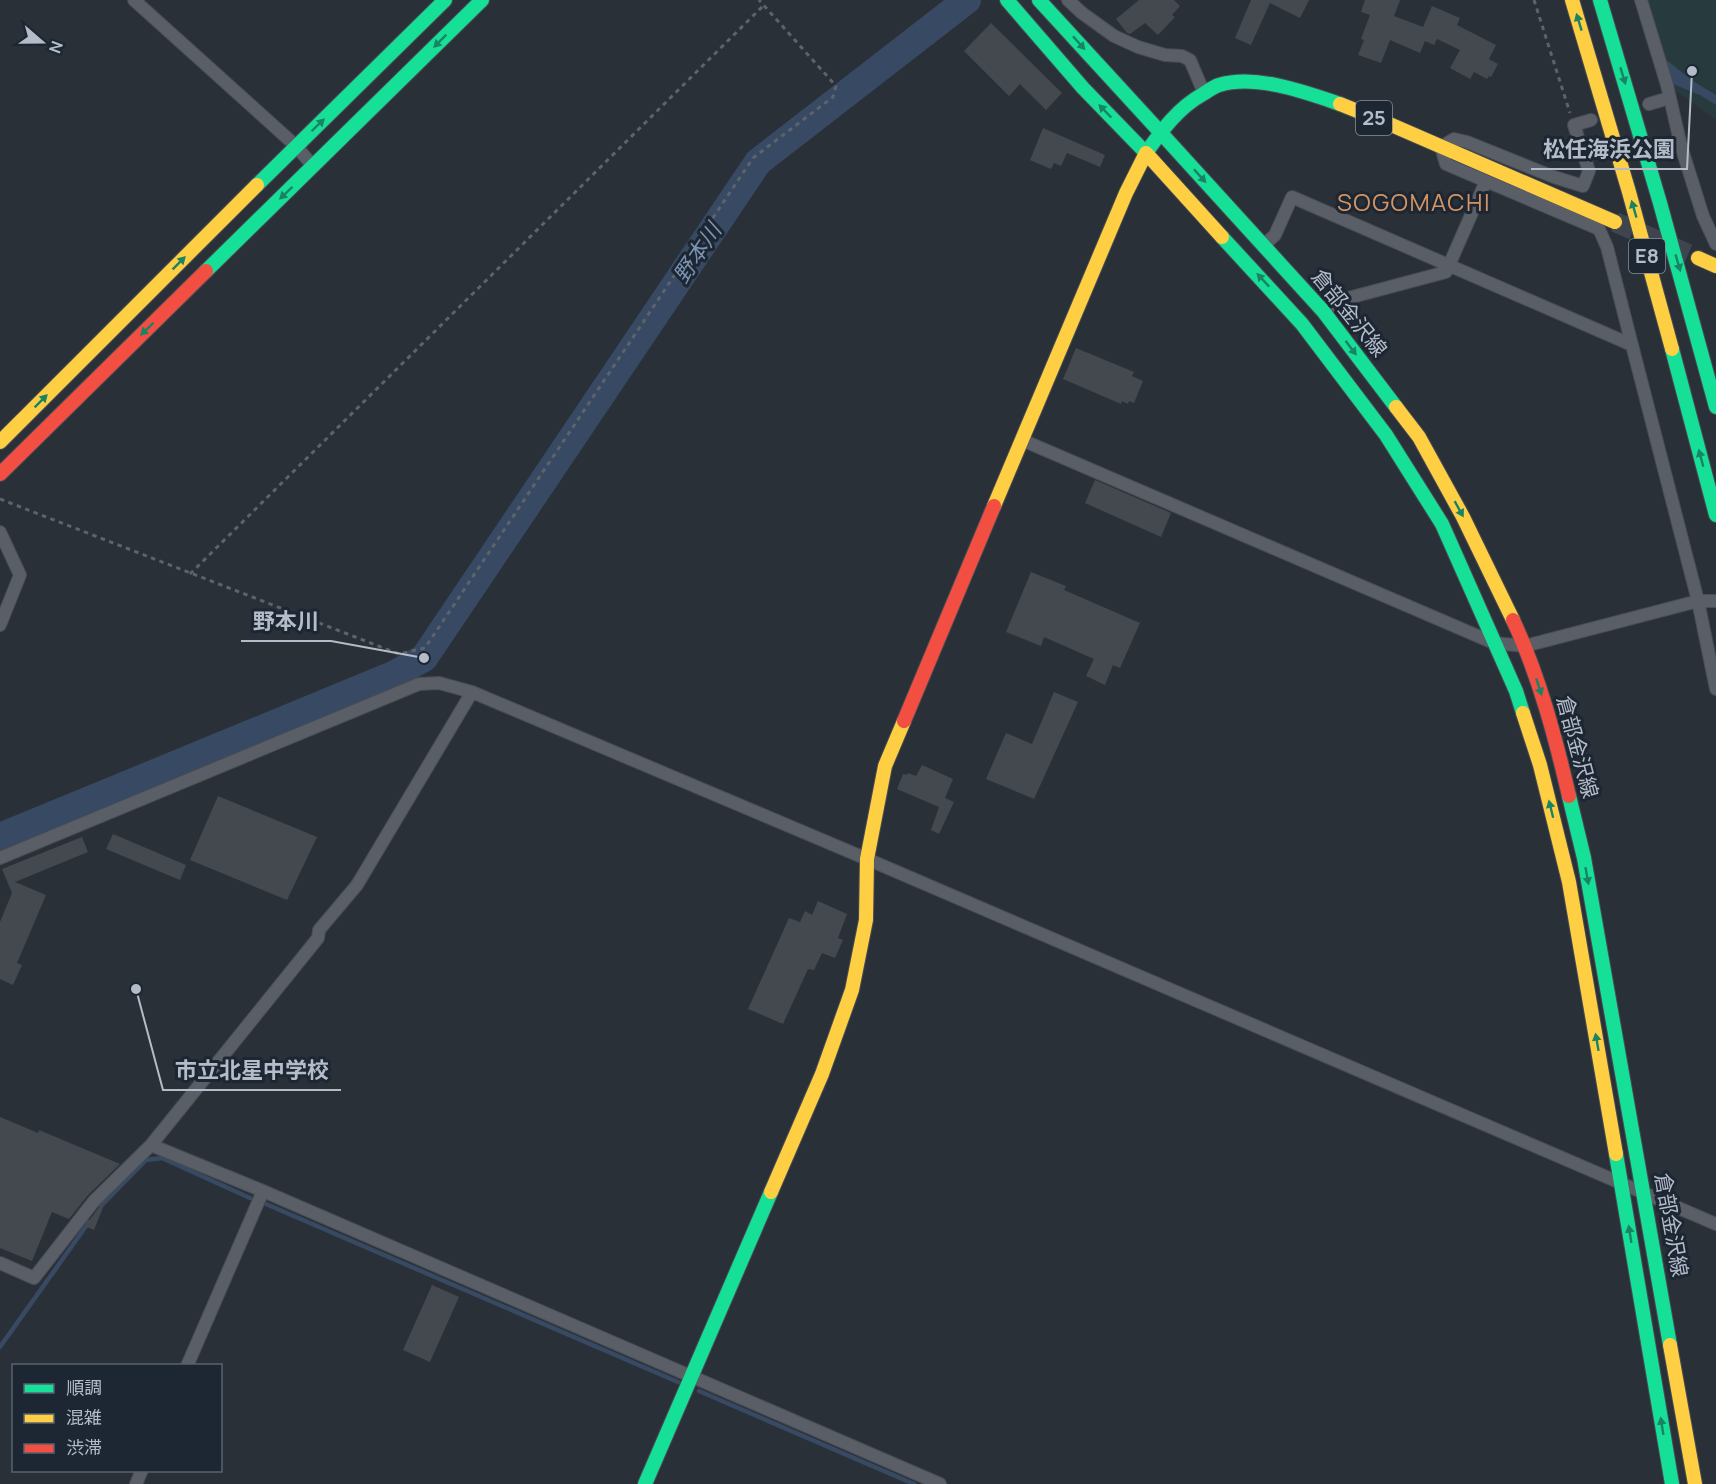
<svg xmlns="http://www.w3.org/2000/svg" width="1716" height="1484" viewBox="0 0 1716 1484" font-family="Manrope,'Noto Sans JP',sans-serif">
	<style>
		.green { fill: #273a3e }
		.water { fill: #384963 }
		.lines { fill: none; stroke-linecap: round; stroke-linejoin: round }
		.stream { stroke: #384963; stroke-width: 4.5 }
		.river { stroke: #384963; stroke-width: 28 }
		.building { fill: #444950 }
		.primary-tunnel { stroke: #3f454e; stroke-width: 20; stroke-dasharray: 20 10; stroke-linecap: butt }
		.street-casing { stroke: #484c53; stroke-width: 14 }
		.fast-casing { stroke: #484c53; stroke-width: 16 }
		.slow-casing { stroke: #484c53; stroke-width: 16 }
		.jam-casing { stroke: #484c53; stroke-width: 16 }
		.path { stroke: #5d636a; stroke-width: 3; stroke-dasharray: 4.5 4.5; stroke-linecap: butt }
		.street { stroke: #5a5e66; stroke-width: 12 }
		.fast { stroke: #16e098; stroke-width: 14 }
		.slow { stroke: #ffcf43; stroke-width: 14 }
		.jam { stroke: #f24e42; stroke-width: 14 }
		.oneway { fill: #1a8366 }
		.labels { text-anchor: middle; stroke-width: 6; stroke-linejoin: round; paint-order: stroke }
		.shield { fill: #1d2633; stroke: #878f9c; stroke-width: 1.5 }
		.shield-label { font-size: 20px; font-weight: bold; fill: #b4bcc9 }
		.street-label { font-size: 21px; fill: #b4bcc9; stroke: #1d2633 }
		.water-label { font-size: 22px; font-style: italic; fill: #7c92b1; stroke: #1d2633 }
		.quarter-label { font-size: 24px; letter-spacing: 1.5px; fill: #d59563; stroke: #1d2633 }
		.leader { fill: none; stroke: #b4bcc9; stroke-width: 2 }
		.callout-dot { fill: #b4bcc9; stroke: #1d2633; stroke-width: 2 }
		.callout-label { font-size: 22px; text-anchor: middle; font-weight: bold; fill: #b4bcc9; stroke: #1d2633; stroke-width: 6; stroke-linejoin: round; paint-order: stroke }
	</style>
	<rect width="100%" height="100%" fill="#2a3038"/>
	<!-- green -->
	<path class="green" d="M1646 0H1716V119L1675 91Z"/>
	<!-- water -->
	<path class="water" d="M1664 58 1693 81 1716 95V105L1702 96 1673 84Z"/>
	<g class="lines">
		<!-- stream -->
		<path class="stream" d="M266 1204 678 1382
			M101 1206 146 1160 162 1158 250 1198
			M0 1347 89 1222
			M699 1391 914 1484"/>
		<!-- river -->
		<path class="river" d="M0 837 393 675 424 658 758 162 967 0"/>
	</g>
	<!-- building -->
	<path class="building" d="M1139 0H1174L1180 6 1172 15 1175 17 1158 35 1145 23 1130 34 1127 33 1116 19Z
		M1251 0H1309L1300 18 1270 3 1251 45 1235 38Z
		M1365 0H1400L1394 16 1423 27 1432 6 1460 18 1457 25 1496 45 1489 59 1498 64 1491 77 1489 76 1487 79 1474 72 1470 79 1450 68 1460 50 1437 39 1434 45 1425 41 1420 53 1390 40 1381 63 1358 55 1364 40 1361 39 1370 15 1361 12Z
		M991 23 1062 93 1046 110 1020 84 1009 96 964 51Z
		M1043 128 1105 155 1100 167 1067 153 1061 166 1054 163 1051 169 1030 160Z
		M1076 348 1134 372 1132 376 1143 381 1134 403 1129 401 1128 404 1122 401 1121 404 1063 379Z
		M1095 480 1171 513 1161 537 1085 503Z
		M1031 572 1066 586 1064 590 1140 623 1120 668 1113 665 1105 685 1086 676 1094 659 1044 637 1041 646 1006 632Z
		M1054 692 1078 702 1034 799 986 779 1006 733 1032 744Z
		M922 765 953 779 945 798 954 802 939 834 931 830 939 807 897 789 903 774 907 775 908 773 916 776Z
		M218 796 317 837 287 900 190 860Z
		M113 834 186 865 180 880 106 849Z
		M82 837 88 852 15 882 46 895 17 963 22 965 13 985 0 979V922L12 893 2 869Z
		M818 901 847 914 838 938 843 940 835 958 822 953 814 970 808 969 783 1024 748 1009 789 918 800 922 805 911 812 915Z
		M0 1117 38 1133 39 1130 120 1164 88 1195 69 1219 52 1212 32 1261 0 1248Z
		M106 1200 94 1230 85 1226 100 1206Z
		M432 1285 459 1297 430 1362 403 1350Z"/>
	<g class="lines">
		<!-- primary-tunnel -->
		<path class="primary-tunnel" d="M1615 222 1698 258"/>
		<defs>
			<path id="street" d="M134 0 296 146 313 166
				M1068 0 1082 13 1114 36 1138 47 1165 55 1182 56 1190 60 1204 93
				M1641 0 1667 85 1681 146 1703 216 1716 244
				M1649 104 1669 98
				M1591 120 1574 125 1589 171 1583 186 1554 177 1467 142 1454 139 1441 147 1446 164 1599 229 1607 247 1632 345 1698 601 1716 689
				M1264 245 1275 235 1292 197 1632 345
				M1323 311 1337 301 1446 272 1486 181
				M1022 440 1494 643 1525 646 1698 601H1716
				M0 532 20 575 0 625
				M0 858 419 684 439 683 472 692 867 859 1716 1224
				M151 1145 263 1191 940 1484
				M0 1263 34 1278 94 1201 151 1145 318 938 319 930 357 885 472 692
				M187 1366 263 1191
				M136 1484 142 1470"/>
			<path id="fast" d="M1007 0 1083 88 1146 153C1162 130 1178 108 1203 94 1208 91 1213 87 1219 85 1256 74 1305 92 1340 104
				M1039 0 1161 133
				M1600 0 1660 203 1716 407
				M1161 133 1323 311 1396 407
				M257 185 445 0
				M1222 237 1302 324 1386 435 1442 524 1516 691 1523 713
				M206 271 482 0
				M1672 349 1716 515
				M1569 796 1584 858 1670 1345
				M1616 1154 1672 1484
				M645 1484 771 1192"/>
			<path id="slow" d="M1572 0 1629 192 1672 349
				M1340 104 1380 120 1615 222
				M1698 258 1716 266
				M1396 407 1419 437 1463 517 1513 620
				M0 442 257 185
				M994 506 1126 193 1146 153 1222 237
				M1523 713 1540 765 1569 882 1616 1154
				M771 1192 822 1074 852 990 866 920 867 859 885 766 904 721
				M1670 1345 1695 1484"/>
			<path id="jam" d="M0 474 206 271
				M1513 620C1539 676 1555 736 1569 796
				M904 721 994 506"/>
		</defs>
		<!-- street casing -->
		<use href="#street" class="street-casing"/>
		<!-- fast casing -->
		<use href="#fast" class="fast-casing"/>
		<!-- slow casing -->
		<use href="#slow" class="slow-casing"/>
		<!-- jam casing -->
		<use href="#jam" class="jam-casing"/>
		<!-- path -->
		<path class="path" d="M1534 0 1570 113
			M0 499 399 654 425 648 753 158 833 97 836 86 759 0
			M190 574 764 5"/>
		<!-- street -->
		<use href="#street" class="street"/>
		<!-- fast -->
		<use href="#fast" class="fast"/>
		<!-- slow -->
		<use href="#slow" class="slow"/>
		<!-- jam -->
		<use href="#jam" class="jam"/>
	</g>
	<!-- one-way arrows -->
	<defs><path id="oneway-solid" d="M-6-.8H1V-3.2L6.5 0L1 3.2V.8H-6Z" transform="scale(1.5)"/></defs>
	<g class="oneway">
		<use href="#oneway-solid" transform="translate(1579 22) rotate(-107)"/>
		<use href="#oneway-solid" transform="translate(440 41) rotate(135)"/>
		<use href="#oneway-solid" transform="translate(1079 43) rotate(48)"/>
		<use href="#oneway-solid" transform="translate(1623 76) rotate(73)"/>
		<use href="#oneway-solid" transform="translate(1105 111) rotate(-134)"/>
		<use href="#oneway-solid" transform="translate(318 125) rotate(-44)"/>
		<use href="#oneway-solid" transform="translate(1200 176) rotate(48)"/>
		<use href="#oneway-solid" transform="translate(286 193) rotate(136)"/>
		<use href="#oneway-solid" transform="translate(1634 209) rotate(-106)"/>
		<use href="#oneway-solid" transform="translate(179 263) rotate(-45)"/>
		<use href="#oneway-solid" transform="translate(1678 263) rotate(74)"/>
		<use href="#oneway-solid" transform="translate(1263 280) rotate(-133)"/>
		<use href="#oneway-solid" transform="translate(147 329) rotate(136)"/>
		<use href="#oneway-solid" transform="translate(1351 348) rotate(53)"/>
		<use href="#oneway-solid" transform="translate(41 401) rotate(-45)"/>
		<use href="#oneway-solid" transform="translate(1701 458) rotate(-105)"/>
		<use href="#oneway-solid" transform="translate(1459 509) rotate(61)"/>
		<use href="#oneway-solid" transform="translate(1539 687) rotate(72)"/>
		<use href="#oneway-solid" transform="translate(1551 809) rotate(-104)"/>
		<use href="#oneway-solid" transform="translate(1587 876) rotate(80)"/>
		<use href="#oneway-solid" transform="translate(1597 1042) rotate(-100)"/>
		<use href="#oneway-solid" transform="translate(1630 1234) rotate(-99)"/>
		<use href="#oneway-solid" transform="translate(1662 1426) rotate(-99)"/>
	</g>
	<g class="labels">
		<!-- shield labels -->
		<g class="shield">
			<rect x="1356" y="101" width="36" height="34" rx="4.5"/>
			<rect x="1629" y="239" width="36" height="34" rx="4.5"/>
		</g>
		<g class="shield-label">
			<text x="1374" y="125">25</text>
			<text x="1647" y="263">E8</text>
		</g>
		<!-- street labels -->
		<g class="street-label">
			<text transform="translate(1349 313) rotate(51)" y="7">倉部金沢線</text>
			<text transform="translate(1577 747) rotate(75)" y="7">倉部金沢線</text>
			<text transform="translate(1671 1225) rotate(80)" y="7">倉部金沢線</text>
		</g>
		<!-- water labels -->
		<g class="water-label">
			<text transform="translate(697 253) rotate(-56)" y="8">野本川</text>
		</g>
		<!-- quarter labels -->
		<g class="quarter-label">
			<text x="1414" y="211">SOGOMACHI</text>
		</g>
	</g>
	<!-- callouts -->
	<path class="leader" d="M1692 71L1687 169H1531M424 658L331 641H241M136 989L163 1090H341"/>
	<g class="callout-dot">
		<circle cx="1692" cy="71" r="6"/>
		<circle cx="424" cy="658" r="6"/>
		<circle cx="136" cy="989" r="6"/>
	</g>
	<g class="callout-label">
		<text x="1609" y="157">松任海浜公園</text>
		<text x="286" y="629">野本川</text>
		<text x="252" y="1078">市立北星中学校</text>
	</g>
	<!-- legend -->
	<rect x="12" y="1364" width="210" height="108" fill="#1d2633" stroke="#59626f" stroke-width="1.5"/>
	<rect x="24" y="1384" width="30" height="9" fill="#16e098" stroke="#59626f" stroke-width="1.5"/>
	<text x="66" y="1394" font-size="18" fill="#b4bcc9">順調</text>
	<rect x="24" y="1414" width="30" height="9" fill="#ffcf43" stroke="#59626f" stroke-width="1.5"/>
	<text x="66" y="1424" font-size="18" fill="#b4bcc9">混雑</text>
	<rect x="24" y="1444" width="30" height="9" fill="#f24e42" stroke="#59626f" stroke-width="1.5"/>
	<text x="66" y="1454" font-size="18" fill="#b4bcc9">渋滞</text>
	<!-- north arrow -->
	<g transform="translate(42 42) rotate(110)" stroke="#1d2633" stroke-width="4.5" paint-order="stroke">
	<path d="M0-4.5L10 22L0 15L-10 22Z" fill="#b4bcc9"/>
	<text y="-9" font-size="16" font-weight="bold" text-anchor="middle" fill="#b4bcc9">N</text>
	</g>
</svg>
